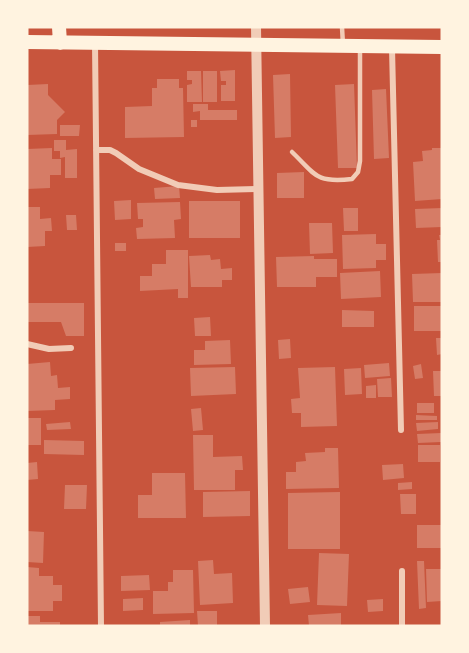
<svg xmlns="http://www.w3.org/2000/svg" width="469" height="653" viewBox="0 0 469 653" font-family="Literata,serif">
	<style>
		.building { fill: #d67c66 }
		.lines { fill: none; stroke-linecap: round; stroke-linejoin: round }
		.service { stroke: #f1ccb7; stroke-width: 4.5 }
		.minor { stroke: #f1ccb7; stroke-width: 6 }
		.tertiary { stroke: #f1ccb7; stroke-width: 10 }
		.primary { stroke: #fff3e0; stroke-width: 14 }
	</style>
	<rect width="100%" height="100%" fill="#c8553d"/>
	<!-- building -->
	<path class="building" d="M235 70V101H221V85H226V81H221L220 71Z
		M187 71H201L202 102H187V85L192 84V80H187Z
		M203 71H217V102H203Z
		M290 74 291 137 275 138 273 75Z
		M157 79H179V88H183L184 137 125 138V107L152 106V88H157Z
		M48 84V95L65 112 57 120V134L27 135V85Z
		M354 84 357 168H338L335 85Z
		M386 89 389 158 374 159 372 90Z
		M193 104H208V110H237V120H200V111L193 112Z
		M191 120H197V127H191Z
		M60 125H80L79 136H60Z
		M54 140H66V150L77 149V178H65V157L60 158V151H54Z
		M52 148V159H61V175H50V188L27 189V149Z
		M432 148H442V199L415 201 413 162 423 161 422 151 432 150Z
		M304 172V198H277V173Z
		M179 186 180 198 155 199 154 188Z
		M131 200V219L115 220 114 201Z
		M189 201H240V238H189Z
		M180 202 181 219 174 220 175 238 137 239 136 228 143 227V219H138L137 203Z
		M27 207H40V219L51 218 52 231H45V246L27 247Z
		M343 208H358V231H344Z
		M442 208V227L416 228 415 209Z
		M66 215H76L77 230H67Z
		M309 223H332L333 253 310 254Z
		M376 234V244H386V260H376V268L343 269 342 235Z
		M439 235H442V262H438L437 240H440Z
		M115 243H126V251H115Z
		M166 250H188V298H178V289L140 291V276H152V264H166Z
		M210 255 211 260 220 259 221 269 232 268V280H222V287H191L189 256Z
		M314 256V259H337V277H316V287H277L276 257Z
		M380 271 381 297 341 299 340 273Z
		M442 273V302H413L412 274Z
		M27 303H84V336H66L61 322H27Z
		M414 306H442V331H414Z
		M342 310 374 311V327H342Z
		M210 317 211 336H195L194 318Z
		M436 338H442V354L437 355Z
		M290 339 291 358 279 359 278 340Z
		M230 340 231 364 194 365V350H205V341Z
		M50 362 51 376 57 375 58 388 70 387V399L55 400V410L27 411V364Z
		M389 363 390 376 365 378 364 365Z
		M421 364 423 378 415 379 413 366Z
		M235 367 236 394 191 396 190 368Z
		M335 367 337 426 301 427V413H292L291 399 300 398 298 368Z
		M361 368 362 394 345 395 344 369Z
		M433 371H442V396H434Z
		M391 378 392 397H378L377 379Z
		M376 385V398H366V386Z
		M417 403H434V413H417Z
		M201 408 203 430 193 431 191 409Z
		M416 415 437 416V420H416Z
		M27 418H41V445H27Z
		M70 422 71 429 47 430 46 424Z
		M438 422V429L417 431 416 423Z
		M441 433V442L418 443 417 434Z
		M193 435H213V457L242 456 243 470H235V490H194Z
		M44 440 84 441V455L44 454Z
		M418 445H440V462H418Z
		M325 448H338L339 488 286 489V472H296V462L306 461 305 453 325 452Z
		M37 462 38 479 27 480V463Z
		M403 464 404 478 383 480 382 465Z
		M152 473H185L186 518H138V495H152Z
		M412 482V489L398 490V483Z
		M65 485H87L86 509H64Z
		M250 491V516L203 517V492Z
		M340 492V549H288V493Z
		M400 494H416V514H401Z
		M417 525H442V548H417Z
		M27 531 44 532 43 563 27 562Z
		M319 553 349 554 347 606 317 605Z
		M213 560 214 574 232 573 233 603 200 605 198 561Z
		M417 561H424L426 608 419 609Z
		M27 567 39 568V576H53V585H62V601H53V611H27Z
		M426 569H442V601L427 602Z
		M173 570H193L194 613 153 614V591H168V582H173Z
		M149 575 150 590 121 591V576Z
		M308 587 310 602 290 604 288 589Z
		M143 598V610L123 611V599Z
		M383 599V611L368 612 367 600Z
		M197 611H217V626H198Z
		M341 613V626H309L308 615Z
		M27 616H40V622H60V626H27Z
		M190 620V626H160V622Z"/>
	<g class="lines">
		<!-- service -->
		<path class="service" d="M342 27 343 45
			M292 152C316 175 315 183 352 179L358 172 360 161V48"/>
		<!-- minor -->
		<path class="minor" d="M95 43 101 626
			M392 48 401 430
			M96 150H110L116 153 139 169 178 185 217 190 259 189
			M27 344 49 349 71 348
			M402 571V626"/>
		<!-- tertiary -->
		<path class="tertiary" d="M256 27 265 626"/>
		<!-- primary -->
		<path class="primary" d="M59 27 60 43
			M27 42 442 47"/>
	</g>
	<!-- border -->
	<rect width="469" height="653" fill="none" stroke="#fff3e0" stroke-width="57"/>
</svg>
